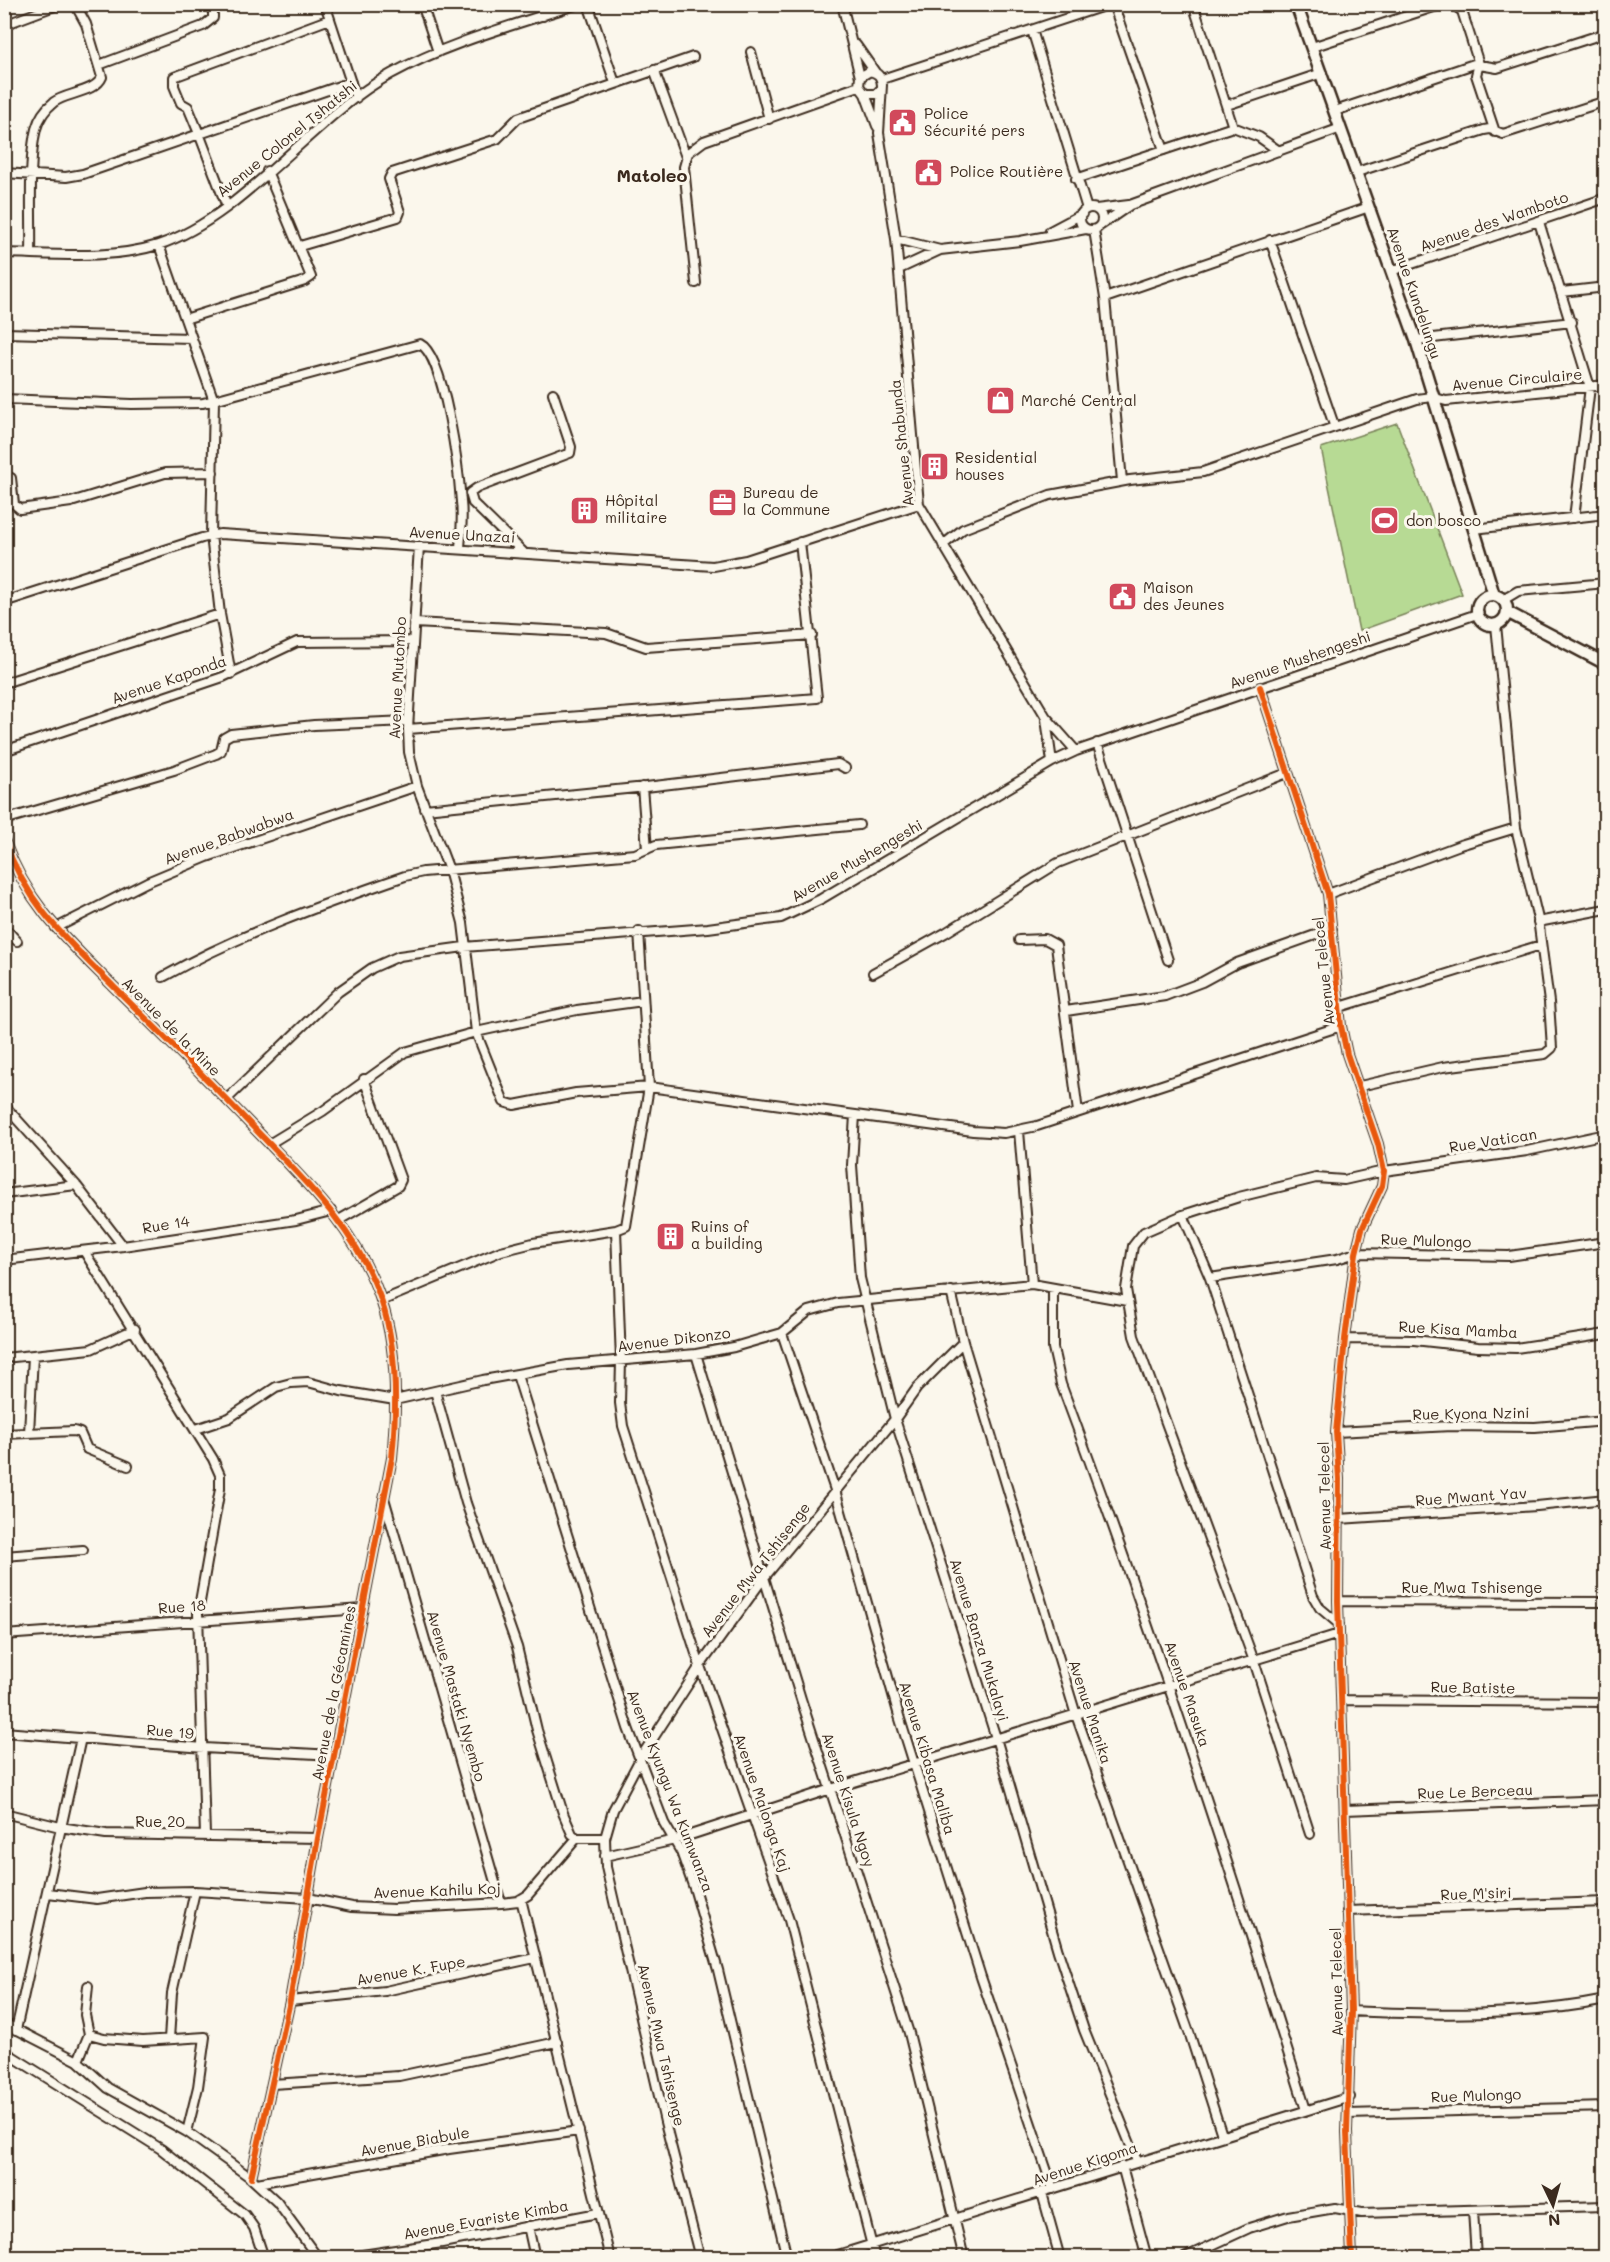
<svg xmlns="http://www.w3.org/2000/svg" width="1610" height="2262" viewBox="0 0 1610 2262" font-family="Mali,sans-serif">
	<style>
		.green { fill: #b7da94; stroke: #798259; stroke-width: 1.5 }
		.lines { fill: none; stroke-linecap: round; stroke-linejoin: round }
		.street-casing { stroke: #3b2a1e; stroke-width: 12 }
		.secondary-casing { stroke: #3b2a1e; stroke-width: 15 }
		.street { stroke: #fbf7ec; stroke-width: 8 }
		.secondary { stroke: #fbf7ec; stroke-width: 10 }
		.cycleway-casing { stroke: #fbf7ec; stroke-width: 10 }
		.cycleway { stroke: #e8590c; stroke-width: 6 }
		.labels { text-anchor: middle; stroke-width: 6; stroke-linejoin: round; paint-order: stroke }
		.poi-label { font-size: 15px; fill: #3b2a1e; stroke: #fbf7ec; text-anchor: start }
		.street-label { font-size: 15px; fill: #3b2a1e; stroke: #fbf7ec }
		.quarter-label { font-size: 18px; font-weight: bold; fill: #3b2a1e; stroke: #fbf7ec }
	</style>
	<rect width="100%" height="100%" fill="#fbf7ec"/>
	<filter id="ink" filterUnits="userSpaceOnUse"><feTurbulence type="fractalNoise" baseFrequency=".0167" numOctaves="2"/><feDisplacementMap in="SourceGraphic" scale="12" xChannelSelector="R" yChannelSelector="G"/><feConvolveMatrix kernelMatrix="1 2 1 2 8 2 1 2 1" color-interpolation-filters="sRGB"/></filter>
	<g filter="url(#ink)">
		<!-- green -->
		<path class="green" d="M1397 423 1462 594 1359 631 1321 448Z"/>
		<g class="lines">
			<defs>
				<path id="street" d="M325 4 356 98
					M422 4 438 52
					M539 4 543 16
					M588 4 615 83
					M842 4 860 77
					M1113 4 1164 150
					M1193 4 1233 127
					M1452 4 1462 11 1479 64 1476 75 1495 132
					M1459 8 1473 4
					M4 25 60 4
					M1032 30 1087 209
					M856 45 875 72
					M1312 47 1443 4
					M751 52 769 119
					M99 65 203 26 213 18V4
					M654 70 686 157
					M882 79 1110 4
					M880 90 876 94H865L859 86 860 77 870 71C878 73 881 76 882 85L879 133 896 239 919 504 1046 717 1076 751
					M865 94 877 126
					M1227 105 1322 73
					M1335 111 1474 64 1497 68 1606 33
					M1233 127 1259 137 1279 151
					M1357 172 1484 130 1490 129 1503 134 1606 101
					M4 173 66 177 83 174 351 82
					M1076 179 1233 127
					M227 207 200 136 188 107 181 103 174 86V77L330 19
					M1080 219a11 11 0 1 1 22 0a11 11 0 1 1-22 0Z
					M1096 209 1129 205
					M1539 222 1590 387 1574 518
					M1101 225 1130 205 1341 128
					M1094 230 1105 298 1122 481
					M1050 231 1082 214
					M896 239 940 250
					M1270 240 1334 425
					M159 245 214 401 211 535 220 614 231 674
					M300 246 398 217 400 212 389 179 392 173 497 139 518 118 693 57
					M4 253C54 254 110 260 158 245 244 217 311 118 391 74 449 42 515 25 578 4
					M31 254C32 219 28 160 36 129 39 118 45 109 54 102 66 93 96 92 102 77L86 24 75 4
					M899 269 940 250 1020 241 1086 229
					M1391 271 1606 198
					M696 283 684 167 688 153 704 141 859 86
					M1562 292 1606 287
					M1105 298 1369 207
					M185 319 305 281 311 277 267 171
					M4 333 191 338
					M1416 340 1572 322
					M4 399 132 404 203 403 420 344C445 356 459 473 461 502 463 517 461 533 460 548
					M4 475 11 478 14 504 20 509 71 502 165 473 213 472
					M1474 529 1606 514
					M943 545 963 529 1050 495 1130 480 1203 472 1417 399 1432 397 1446 401 1606 385
					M419 546 408 729 409 752 417 786 449 870 463 923 476 1032 504 1102 514 1105 576 1093 649 1087 973 1131 1004 1133 1037 1126 1341 1026
					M523 552 473 503 470 493 477 488 570 453 571 447 553 393
					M1503 600 1518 591 1606 583
					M4 602 202 538 220 534 713 566 746 560 919 504
					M414 623 606 633 646 647 812 635
					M4 683 220 614
					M1260 687 1328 894 1341 1026 1347 1054 1378 1144 1384 1171 1382 1186 1362 1229 1356 1253 1345 1339 1336 1432 1339 1479 1338 1601 1351 2011 1347 2132 1352 2258
					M1046 719 1052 762
					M408 729 817 698 800 542
					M1097 743 1168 960
					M4 751 223 677 297 642 413 641
					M642 787 647 849
					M425 809 646 787 838 764 845 768
					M4 820 174 770 216 754 221 751 224 738 231 734 314 725 408 721
					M4 840C28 906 66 939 114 987 162 1034 209 1081 255 1129 304 1180 358 1231 381 1300 398 1349 397 1407 392 1458L318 1838 290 2001 251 2178
					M1328 894 1460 845 1516 828
					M1538 922 1606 909
					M4 927 17 941
					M56 928 147 882 207 857 417 786
					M1019 940 1045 939 1056 945 1078 1112
					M873 973 945 933 1058 863 1287 773
					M163 977C240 934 321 905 405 876L423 872 635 854 656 845 859 825
					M1340 1007 1541 945
					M1066 1011 1165 996 1202 982 1237 963 1332 929
					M1360 1086 1443 1067 1545 1054 1552 1048 1549 1002 1538 919 1516 828 1496 625
					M227 1099 338 992 372 968 399 956 464 947 708 928 781 918 821 899 1052 762 1076 751 1477 614
					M4 1105 76 1185 123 1246
					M855 1115 852 1165 860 1278 895 1419 996 1738 1058 1951 1084 2030 1137 2161
					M1019 1131 1032 1284
					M269 1144 323 1111 405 1052 476 1032 577 1010 643 1001
					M4 1194 76 1185
					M1183 1215 1210 1278 1313 1596 1320 1608 1339 1624
					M339 1220 398 1186 401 1180 364 1079
					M616 1230 621 1361 620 1403 623 1426 700 1666 789 1920 875 2258
					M84 1251 213 1459 220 1475V1489L198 1613 205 1835
					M4 1260 123 1246 296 1220 331 1211
					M1210 1278 1337 1259 1356 1253 1509 1256 1606 1242
					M1053 1288V1348L1061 1384C1151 1624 1230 1866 1306 2110
					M951 1291 963 1342 1076 1715 1190 2035 1222 2135
					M381 1301 501 1251 533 1243 616 1230 626 1226 649 1087 639 931
					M782 1333 835 1490 899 1716 981 1977 1053 2189
					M1345 1339 1414 1340 1478 1347 1516 1348 1606 1334
					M696 1354 801 1699 909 2033 964 2258
					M4 1358 91 1349 135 1329
					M517 1375 628 1728 664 1823 681 1852 695 1891 718 1970 787 2258
					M435 1391 466 1503 517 1647 537 1730 563 1813 572 1834 577 1838H605
					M196 1429 229 1418 276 1387 291 1383 308 1382 341 1391 395 1400 483 1380 568 1365 696 1354 734 1347 782 1333 809 1311 838 1303 1032 1284 1127 1301
					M1336 1432 1451 1426 1535 1427 1606 1421
					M29 1433 33 1356
					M4 1434 74 1431 80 1433 87 1449 128 1466
					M384 1498 501 1903
					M1339 1519 1537 1506 1606 1499
					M4 1556 83 1550
					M1338 1601 1606 1602
					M4 1635 362 1609
					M1341 1700 1606 1702
					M4 1732 204 1748 334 1755
					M1345 1810 1606 1800
					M4 1813 60 1827 106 1834 318 1838
					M1310 1834 1254 1661 1134 1336 1126 1289 1133 1246 1144 1232 1183 1215 1239 1197 1316 1178 1344 1180 1384 1171 1527 1151 1606 1134
					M605 1856 675 1840 831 1789 1339 1634
					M48 1893 97 1899 145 1892 195 1891 308 1898 352 1907 394 1909 501 1903 518 1901 528 1895 577 1838
					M521 1899 610 2258
					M1347 1911 1606 1902
					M88 1986 85 2015 89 2034
					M290 2001 385 1991 535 1958
					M1351 2011C1437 2015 1521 2017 1606 2000
					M4 2023 78 2061 108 2088 187 2132 251 2178 277 2202 318 2258
					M16 2030 81 1738
					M169 2039 172 1993 195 1891
					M4 2051 161 2149 245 2215 254 2228 264 2258
					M78 2061 89 2034 104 2038 143 2041 205 2037 198 2087 187 2132
					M272 2084 399 2076 557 2042
					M1348 2114 1606 2107
					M1122 2166 1147 2258
					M257 2183 449 2149 579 2131
					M1042 2193 1060 2258
					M1473 2210 1476 2258
					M528 2226 535 2258
					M342 2258 442 2243 598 2213
					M700 2258 665 2122 606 1867 605 1838 613 1810 641 1757 700 1666 763 1579 895 1419 917 1388 963 1342
					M828 2258 1350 2097
					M1184 2258 1249 2228 1288 2216 1335 2208 1362 2213 1606 2206"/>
				<path id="secondary" d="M1296 4 1416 340 1494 595
					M1477 610a15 15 0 1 1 30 0a15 15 0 1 1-30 0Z
					M1507 612 1606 664"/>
			</defs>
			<!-- street casing -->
			<use href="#street" class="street-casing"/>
			<!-- secondary casing -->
			<use href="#secondary" class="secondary-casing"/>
			<!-- street -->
			<use href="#street" class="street"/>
			<!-- secondary -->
			<use href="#secondary" class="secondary"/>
			<defs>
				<path id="cycleway" d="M1260 687 1328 894 1341 1026 1347 1054 1378 1144 1384 1171 1382 1186 1362 1229 1356 1253 1345 1339 1336 1432 1339 1479 1338 1601 1351 2011 1347 2132 1352 2258
					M4 840C28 906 66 939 114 987 162 1034 209 1081 255 1129 304 1180 358 1231 381 1300 398 1349 397 1407 392 1458L318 1838 290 2001 251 2178"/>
			</defs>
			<!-- cycleway casing -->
			<use href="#cycleway" class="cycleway-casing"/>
			<!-- cycleway -->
			<use href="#cycleway" class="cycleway"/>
		</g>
	</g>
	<!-- icons -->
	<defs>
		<symbol id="civic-square" viewBox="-11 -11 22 22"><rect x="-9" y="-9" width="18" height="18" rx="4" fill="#d1495b" stroke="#fbf7ec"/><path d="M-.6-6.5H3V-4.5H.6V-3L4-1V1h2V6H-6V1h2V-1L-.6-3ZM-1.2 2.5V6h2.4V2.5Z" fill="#fff"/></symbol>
		<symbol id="shop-square" viewBox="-11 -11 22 22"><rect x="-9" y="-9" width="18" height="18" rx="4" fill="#d1495b" stroke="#fbf7ec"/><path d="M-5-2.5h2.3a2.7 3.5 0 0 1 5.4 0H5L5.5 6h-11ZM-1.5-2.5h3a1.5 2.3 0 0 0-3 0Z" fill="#fff"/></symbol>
		<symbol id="building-square" viewBox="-11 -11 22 22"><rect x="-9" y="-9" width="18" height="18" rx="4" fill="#d1495b" stroke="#fbf7ec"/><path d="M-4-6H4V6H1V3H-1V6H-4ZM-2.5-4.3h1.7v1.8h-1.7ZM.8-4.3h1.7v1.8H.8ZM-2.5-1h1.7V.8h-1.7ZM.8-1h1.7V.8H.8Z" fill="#fff"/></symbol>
		<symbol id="office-square" viewBox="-11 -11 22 22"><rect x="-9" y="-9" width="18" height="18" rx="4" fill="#d1495b" stroke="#fbf7ec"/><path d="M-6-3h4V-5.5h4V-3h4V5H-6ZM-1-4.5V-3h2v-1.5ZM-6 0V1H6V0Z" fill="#fff"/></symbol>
		<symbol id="stadium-square" viewBox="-11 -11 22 22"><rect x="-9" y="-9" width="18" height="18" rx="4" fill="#d1495b" stroke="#fbf7ec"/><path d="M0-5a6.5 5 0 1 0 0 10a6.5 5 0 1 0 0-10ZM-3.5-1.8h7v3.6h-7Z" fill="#fff"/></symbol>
	</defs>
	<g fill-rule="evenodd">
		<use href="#civic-square" x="886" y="106" width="33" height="33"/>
		<use href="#civic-square" x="912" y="156" width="33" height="33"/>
		<use href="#shop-square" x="984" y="384" width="33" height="33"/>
		<use href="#building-square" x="918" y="450" width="33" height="33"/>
		<use href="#office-square" x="706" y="486" width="33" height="33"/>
		<use href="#building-square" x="568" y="494" width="33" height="33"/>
		<use href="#stadium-square" x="1368" y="504" width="33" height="33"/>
		<use href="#civic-square" x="1106" y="580" width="33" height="33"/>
		<use href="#building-square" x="654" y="1220" width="33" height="33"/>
	</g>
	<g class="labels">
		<!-- poi labels -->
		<g class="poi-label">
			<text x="924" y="119">Police<tspan x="924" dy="17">Sécurité pers</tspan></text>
			<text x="950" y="177">Police Routière</text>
			<text x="1021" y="406">Marché Central</text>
			<text x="955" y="463">Residential<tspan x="955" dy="17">houses</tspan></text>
			<text x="743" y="498">Bureau de<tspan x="743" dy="17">la Commune</tspan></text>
			<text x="605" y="506">Hôpital<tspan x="605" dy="17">militaire</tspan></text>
			<text x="1406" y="526">don bosco</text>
			<text x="1143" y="593">Maison<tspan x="1143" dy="17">des Jeunes</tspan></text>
			<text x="691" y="1232">Ruins of<tspan x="691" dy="17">a building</tspan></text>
		</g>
		<!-- street labels -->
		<g class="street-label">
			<text transform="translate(287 139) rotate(-39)" y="5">Avenue Colonel Tshatshi</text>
			<text transform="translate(1494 222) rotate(-19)" y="5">Avenue des Wamboto</text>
			<text transform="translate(1414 293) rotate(71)" y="5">Avenue Kundelungu</text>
			<text transform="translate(1517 380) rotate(-5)" y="5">Avenue Circulaire</text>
			<text transform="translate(902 443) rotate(-96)" y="5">Avenue Shabunda</text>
			<text transform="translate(462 535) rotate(3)" y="5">Avenue Unazai</text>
			<text transform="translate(1300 660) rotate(-19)" y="5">Avenue Mushengeshi</text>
			<text transform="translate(398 678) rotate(-87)" y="5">Avenue Mutombo</text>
			<text transform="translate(169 680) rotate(-19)" y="5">Avenue Kaponda</text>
			<text transform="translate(229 837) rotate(-20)" y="5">Avenue Babwabwa</text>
			<text transform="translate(857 861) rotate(-30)" y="5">Avenue Mushengeshi</text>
			<text transform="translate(1324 971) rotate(-96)" y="5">Avenue Telecel</text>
			<text transform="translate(171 1027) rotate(45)" y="5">Avenue de la Mine</text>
			<text transform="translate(1493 1141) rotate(-9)" y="5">Rue Vatican</text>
			<text transform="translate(166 1225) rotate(-9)" y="5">Rue 14</text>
			<text transform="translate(1426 1241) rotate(2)" y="5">Rue Mulongo</text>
			<text transform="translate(1458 1330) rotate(3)" y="5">Rue Kisa Mamba</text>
			<text transform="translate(674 1340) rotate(-7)" y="5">Avenue Dikonzo</text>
			<text transform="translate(1471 1414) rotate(-1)" y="5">Rue Kyona Nzini</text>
			<text transform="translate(1325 1496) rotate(-91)" y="5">Avenue Telecel</text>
			<text transform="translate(1471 1497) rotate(-4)" y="5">Rue Mwant Yav</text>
			<text transform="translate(756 1570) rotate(-52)" y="5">Avenue Mwa Tshisenge</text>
			<text x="1472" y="1593">Rue Mwa Tshisenge</text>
			<text transform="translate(182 1607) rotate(-4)" y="5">Rue 18</text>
			<text transform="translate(979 1640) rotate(73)" y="5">Avenue Banza Mukalayi</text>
			<text transform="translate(1473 1688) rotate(1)" y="5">Rue Batiste</text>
			<text transform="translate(334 1693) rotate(-79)" y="5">Avenue de la Gécamines</text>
			<text transform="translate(1187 1694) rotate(71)" y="5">Avenue Masuka</text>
			<text transform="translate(456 1696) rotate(74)" y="5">Avenue Mastaki Nyembo</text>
			<text transform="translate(1090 1712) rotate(72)" y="5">Avenue Manika</text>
			<text transform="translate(170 1732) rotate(5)" y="5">Rue 19</text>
			<text transform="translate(927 1758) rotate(73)" y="5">Avenue Kibasa Maliba</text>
			<text transform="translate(670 1791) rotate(69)" y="5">Avenue Kyungu Wa Kumwanza</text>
			<text transform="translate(1475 1792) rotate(-2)" y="5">Rue Le Berceau</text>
			<text transform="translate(848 1800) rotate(72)" y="5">Avenue Kisula Ngoy</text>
			<text transform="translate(762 1803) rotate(71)" y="5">Avenue Malonga Kaj</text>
			<text x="160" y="1827">Rue 20</text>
			<text transform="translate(437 1891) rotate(-2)" y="5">Avenue Kahilu Koj</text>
			<text transform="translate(1476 1894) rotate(-2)" y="5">Rue M'siri</text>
			<text transform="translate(411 1971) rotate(-10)" y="5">Avenue K. Fupe</text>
			<text transform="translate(1337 1982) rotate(-91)" y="5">Avenue Telecel</text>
			<text transform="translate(661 2045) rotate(77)" y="5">Avenue Mwa Tshisenge</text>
			<text transform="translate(1476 2096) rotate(-2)" y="5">Rue Mulongo</text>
			<text transform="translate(415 2142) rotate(-10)" y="5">Avenue Biabule</text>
			<text transform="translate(1085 2164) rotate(-18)" y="5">Avenue Kigoma</text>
			<text transform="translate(486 2220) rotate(-10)" y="5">Avenue Evariste Kimba</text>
		</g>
		<!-- quarter labels -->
		<g class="quarter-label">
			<text x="652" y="182">Matoleo</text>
		</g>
	</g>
	<!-- margin -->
	<rect width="1610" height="2262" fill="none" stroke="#fbf7ec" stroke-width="24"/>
	<rect x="12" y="12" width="1586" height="2238" fill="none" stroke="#3b2a1e" stroke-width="2" filter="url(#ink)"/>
	<!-- north arrow -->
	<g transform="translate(1553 2205) rotate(175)" stroke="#fbf7ec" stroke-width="4.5" paint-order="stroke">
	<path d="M0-4.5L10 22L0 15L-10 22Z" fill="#3b2a1e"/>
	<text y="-9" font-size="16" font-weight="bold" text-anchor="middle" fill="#3b2a1e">N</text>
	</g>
</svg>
